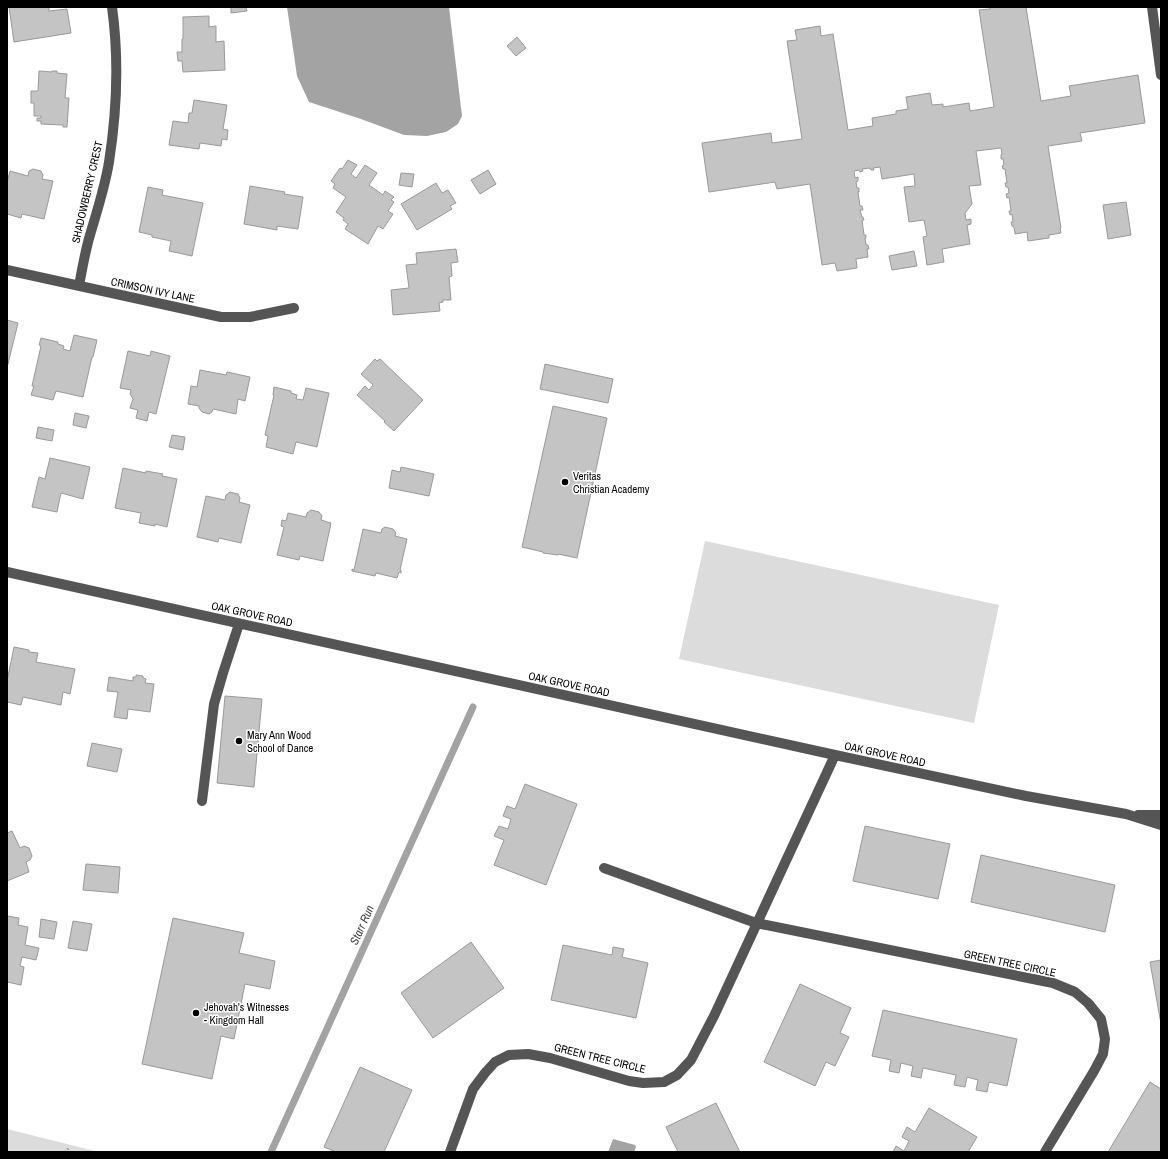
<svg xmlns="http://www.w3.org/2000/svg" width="1168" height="1159" viewBox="0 0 1168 1159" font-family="'Archivo Narrow',sans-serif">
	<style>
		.green { fill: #dcdcdc }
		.water { fill: #a3a3a3 }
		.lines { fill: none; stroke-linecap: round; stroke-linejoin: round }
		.stream { stroke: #a3a3a3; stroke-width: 7 }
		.building { fill: #c4c4c4; stroke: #999 }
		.path { stroke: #777; stroke-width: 2.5; stroke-dasharray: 1 2; stroke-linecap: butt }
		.minor { stroke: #555; stroke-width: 10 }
		.poi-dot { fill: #000; stroke: #fff; stroke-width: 1.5 }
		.labels { text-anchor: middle; stroke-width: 3; stroke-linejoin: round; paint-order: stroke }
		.street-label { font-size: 11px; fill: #000; stroke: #fff }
		.poi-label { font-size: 11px; fill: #000; stroke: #fff; text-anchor: start }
		.water-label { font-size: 12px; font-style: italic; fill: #444; stroke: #fff }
	</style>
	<rect width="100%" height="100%" fill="#fff"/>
	<!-- green -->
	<path class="green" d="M705 541 999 605 974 723 679 659Z
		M7 1129 99 1152H7Z"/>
	<!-- water -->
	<path class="water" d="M287 7H449L462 116 458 124 446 132 427 136 404 135 361 119 309 102 297 76Z
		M613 1139 635 1145 636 1147 634 1152H608Z"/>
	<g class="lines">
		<!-- stream -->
		<path class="stream" d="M271 1152 473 707"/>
	</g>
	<!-- building -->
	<path class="building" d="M9 7H49V11L67 9 71 33 14 42Z
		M231 7H246L247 11 231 13Z
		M990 7H1026L1041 101 1071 96 1069 86 1138 75 1145 123 1080 133 1082 141 1048 146 1061 228H1060L1061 233 1049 235V238L1028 241 1027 232 1015 234 1014 227 1012 226 1011 222H1013L1012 214 1010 215 1009 211H1011L1009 197 1007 198 1006 194 1009 193 1008 187H1006L1005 183H1007L1005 169H1003L1002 166 1004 165 1003 159H1001V155L1002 154 1001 148 976 151 981 185 969 186 972 204 965 213 966 220 971 219V224L967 225 970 244 942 249 944 262 927 265 923 237 927 236 924 220 909 222 904 187 915 186 914 174 882 179 880 167 873 168 874 170H871L870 168 862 169 863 171 860 172 859 170 854 171 855 178 858 177V181L856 182 857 188H859V192H858L860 206H862L863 210H860L862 217H863L864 220H862L864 235H866V238H865L866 245H868L869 249H867L868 257 856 259 857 268 837 271 835 263 822 265 810 184 777 189 775 182 709 192 702 143 771 133 772 143 802 139 787 41 797 40 795 30 820 26 821 36 833 34 848 130 873 126 872 118 896 114V111L908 109 906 97 930 93 932 105 943 104V107L969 103 970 111 994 107 979 10 990 9Z
		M209 16V27L216 26V42L224 41 225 70 183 72 182 61H178L177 52H182V39H183V17Z
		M517 37 526 48 516 56 507 46Z
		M39 71 52 72V71H57V73L67 74 65 98H69L67 127H63V125L41 124V121H37V118H41V116H34V103H31V91H38Z
		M194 100 227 105 223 129 228 130 227 140 222 139 221 146 200 143 199 149 169 145 173 121 188 123 189 113H192Z
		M348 160 357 165 351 174 356 178 365 165 377 173 369 185 383 195 385 191 394 197 391 200 394 202 388 211 393 214 383 229 378 226 368 244 345 229 348 224 343 220 344 218 336 212 346 197 333 188 335 184 331 181 340 168 342 169Z
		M33 169 41 171 43 175 42 179 53 181 44 219 22 214 21 218 7 214V183L10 171 28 176 29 171Z
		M488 170 496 184 480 194 471 180Z
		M401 173 414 174 412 187 399 185Z
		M436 183 442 193 448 190 456 203 450 206 452 209 417 230 401 204Z
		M250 186 285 192 284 194 303 197 298 229 277 226V230L244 224Z
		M148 187 163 190 162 195 203 203 192 256 169 251 171 241 152 237V235L139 232Z
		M1126 202 1131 235 1108 239 1103 205Z
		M456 249 458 262 451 263 452 276 449 277 451 300H443V302L439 303 440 311 393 315 391 290 409 288 406 265 417 264 416 253Z
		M914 251 917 266 892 270 889 256Z
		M7 320 18 323 7 368Z
		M74 335 97 340 93 357H92L83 397 56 391 53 400 31 395 34 386H32L41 346 39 345 41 338 58 342V344L64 346 63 349 70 351Z
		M128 351 150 356 151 351 170 356 156 414 149 412 147 421 136 418 138 410 130 408 133 399 130 394 131 390 120 388Z
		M375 359 377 361 380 359 423 400 394 431 384 422 385 421 357 395 365 386 369 390 373 385 361 374Z
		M545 364 613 379 608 403 540 389Z
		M200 370 226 375 227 372 250 377 245 401 238 399 236 414 213 409 212 412 209 414 202 412 199 408V406L188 404 191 386 197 387Z
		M274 387 291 391V393L297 395 296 399 303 400 306 388 329 393 317 447 296 442 293 454 266 447 268 436 265 435 274 395H273Z
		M553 406 607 418 577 558 558 554V555L543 553V552L522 547Z
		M75 413 89 416 86 428 73 425Z
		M38 427 54 430 52 441 36 438Z
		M172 435 185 437 183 450 169 447Z
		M50 458 90 467 83 499 61 493 57 512 32 507 39 477 45 479Z
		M401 467 434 474 429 496 389 488 392 470 400 472Z
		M123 468 146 473V471L163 474 162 476 177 479 167 527 155 524V526L139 523 141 513 115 508Z
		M230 492 238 494 240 498 239 502 250 505 241 543 219 538 218 542 197 537 206 496 225 500 226 495Z
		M311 510 319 512 322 516 321 520 331 523 323 561 300 556 299 560 277 555 284 527 281 526 282 520 286 521 288 513 306 517 307 513Z
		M385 527 393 529 396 533 395 536 407 539 400 570H401V573L399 572 397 578 376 573 375 576 352 571V569L354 570 363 529 381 533 382 529Z
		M14 647 29 650V652L38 653 36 662 75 669 70 694 63 692 61 705 23 697 21 705 7 702V681Z
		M136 675 143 676V678L146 679 145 683 154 684 150 712 128 709 127 719 114 717 118 692 107 691 109 677 133 681V677H136Z
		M225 696 262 699 254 787 217 783Z
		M92 743 122 749 117 772 87 766Z
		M525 784 577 804 546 885 494 865 504 840 494 836 499 826 508 829 511 819 503 816 507 806 515 809Z
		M865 826 950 844 938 899 853 881Z
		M12 831 20 848 24 846 29 848 32 856 30 860 26 862 29 872 7 881V833Z
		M981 855 1115 885 1105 932 971 902Z
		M86 864 120 867 118 893 83 890Z
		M7 916 19 918 18 925 28 927 25 945 39 948 36 960 22 957 20 966 24 967 21 985 7 982Z
		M173 918 244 933 239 953 275 961 270 989 245 984 234 1039 221 1036 212 1079 142 1064Z
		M41 919 57 922 54 939 39 937Z
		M73 921 92 924 87 951 68 948Z
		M471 942 504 988 433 1038 401 993Z
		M563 945 612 955 613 947 624 949 622 957 648 963 636 1018 551 1000Z
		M1161 960V1024L1150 962Z
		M800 984 851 1008 840 1033 849 1037 835 1066 826 1062 815 1086 764 1062Z
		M883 1010 1017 1039 1007 1086 989 1082 987 1092 976 1090 978 1080 967 1077 965 1087 954 1085 956 1075 923 1068 921 1078 911 1076 913 1066 901 1063 899 1073 889 1071 891 1060 872 1056Z
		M360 1067 412 1090 384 1152H336L324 1147Z
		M1150 1082 1161 1089V1152H1108Z
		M716 1103 740 1152H678L666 1127Z
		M929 1108 977 1137 968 1152H893L896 1146 904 1151 909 1141 902 1137 907 1127 915 1132Z"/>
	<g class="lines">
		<!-- path -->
		<path class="path" d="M66 1152 69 1147"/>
		<!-- minor -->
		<path class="minor" d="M1152 7 1161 75
			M7 270 221 317H250L294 308
			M79 286C82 269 85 252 90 235 97 211 105 187 109 162 117 111 119 58 112 7
			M7 572 835 755 1026 796 1126 814 1161 825
			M202 801 214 704 223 673 239 624
			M1138 815H1161
			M604 868 756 923 1053 983 1075 992 1088 1003 1101 1019 1105 1039 1103 1054 1094 1071 1045 1152
			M450 1152 473 1089 485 1073 495 1062 509 1055 528 1054 550 1058 629 1081 643 1083 664 1082 677 1075 691 1060 714 1016 835 755"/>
	</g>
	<!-- markers -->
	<g class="poi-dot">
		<circle cx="565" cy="482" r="4"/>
		<circle cx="239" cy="741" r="4"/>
		<circle cx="196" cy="1013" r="4"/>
	</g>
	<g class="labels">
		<!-- street labels -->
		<g class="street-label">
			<text transform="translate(87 192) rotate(-77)" y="4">SHADOWBERRY CREST</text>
			<text transform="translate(153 290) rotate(12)" y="4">CRIMSON IVY LANE</text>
			<text transform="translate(252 614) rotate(12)" y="4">OAK GROVE ROAD</text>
			<text transform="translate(569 684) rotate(12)" y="4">OAK GROVE ROAD</text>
			<text transform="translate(885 754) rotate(12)" y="4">OAK GROVE ROAD</text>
			<text transform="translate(1010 963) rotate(12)" y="4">GREEN TREE CIRCLE</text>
			<text transform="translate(600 1058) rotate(14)" y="4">GREEN TREE CIRCLE</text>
		</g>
		<!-- poi labels -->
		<g class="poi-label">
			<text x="573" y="480">Veritas<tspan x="573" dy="13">Christian Academy</tspan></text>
			<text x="247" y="739">Mary Ann Wood<tspan x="247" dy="13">School of Dance</tspan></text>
			<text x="204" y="1011">Jehovah's Witnesses<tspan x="204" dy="13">- Kingdom Hall</tspan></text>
		</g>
		<!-- water labels -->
		<g class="water-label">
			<text transform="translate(362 925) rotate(-66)" y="4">Starr Run</text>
		</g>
	</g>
	<!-- border -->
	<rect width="1168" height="1159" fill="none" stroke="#000000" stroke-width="16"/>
</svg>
